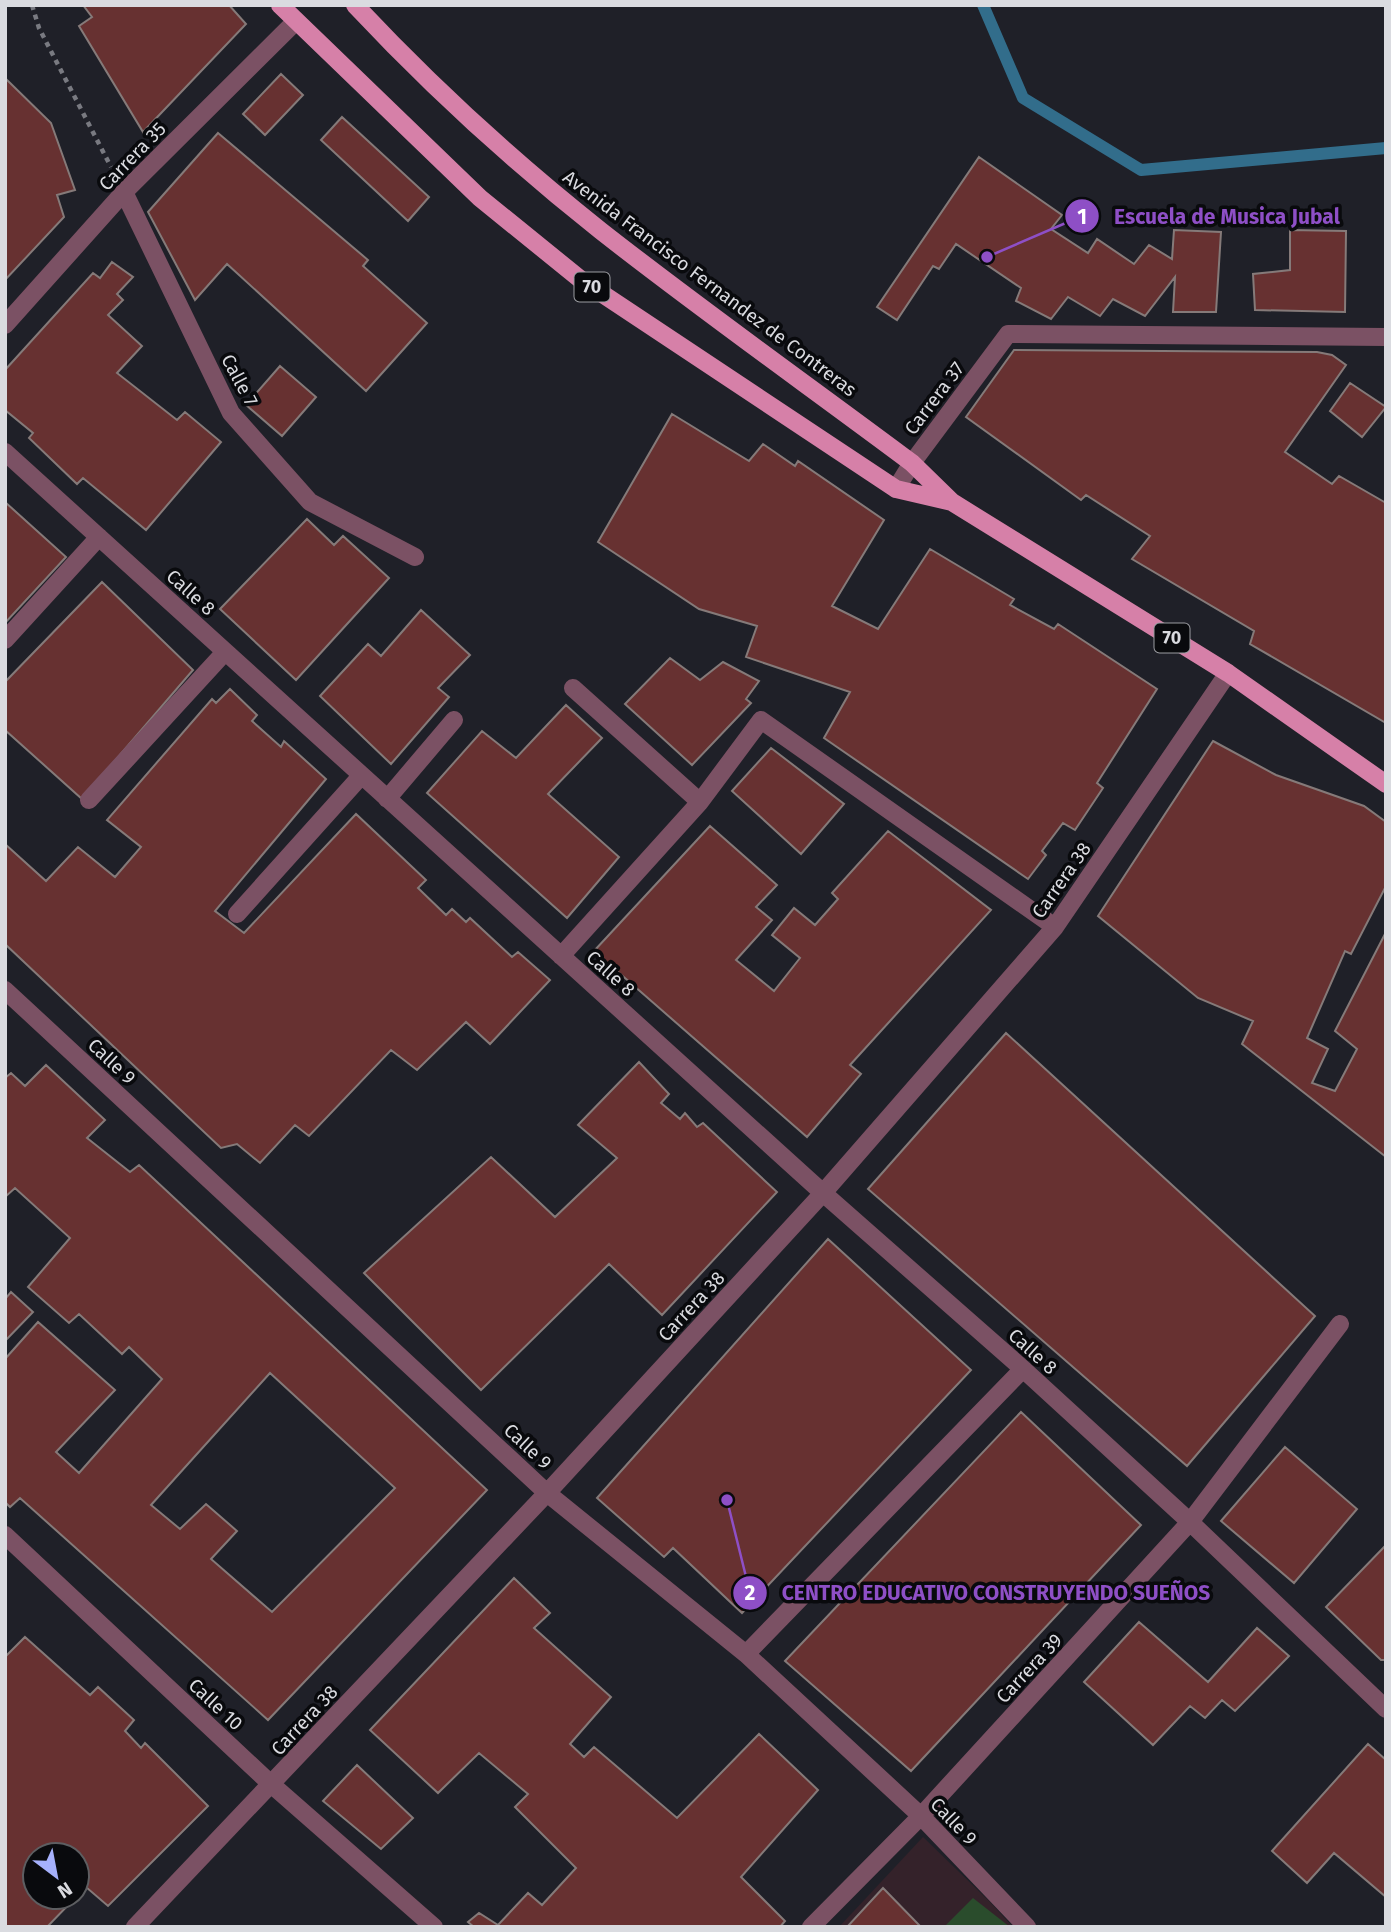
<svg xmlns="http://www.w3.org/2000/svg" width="1391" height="1932" viewBox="0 0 1391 1932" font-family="'Fira Sans',sans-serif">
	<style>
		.industrial { fill: #34222a }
		.green { fill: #2a4c2c }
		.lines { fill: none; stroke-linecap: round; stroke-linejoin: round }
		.stream { stroke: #326d8b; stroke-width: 12 }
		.building { fill: #673131; stroke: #857a79; stroke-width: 2; fill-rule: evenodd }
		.path { stroke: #797a81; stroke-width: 4.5; stroke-dasharray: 5 5; stroke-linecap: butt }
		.street { stroke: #7b5164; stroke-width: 18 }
		.primary { stroke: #d680a8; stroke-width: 18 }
		.labels { text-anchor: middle; stroke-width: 7; stroke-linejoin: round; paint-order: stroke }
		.shield { fill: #090a0d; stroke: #9b9ca1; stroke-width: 2 }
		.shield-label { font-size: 18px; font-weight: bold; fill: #dadbe0 }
		.street-label { font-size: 19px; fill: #dadbe0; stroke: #090a0d }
		.leader { fill: none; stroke: #8e4fc6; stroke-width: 2.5 }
		.callout-dot { fill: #8e4fc6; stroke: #090a0d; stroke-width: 2.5 }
		.mark-label { font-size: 21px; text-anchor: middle; font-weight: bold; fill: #fff }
		.callout-label { font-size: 21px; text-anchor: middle; font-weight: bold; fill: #8e4fc6; stroke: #090a0d; stroke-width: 7; stroke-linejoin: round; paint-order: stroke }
	</style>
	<rect width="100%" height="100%" fill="#1f2028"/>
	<!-- industrial -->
	<path class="industrial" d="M923 1837 989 1901 1013 1927H839Z"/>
	<!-- green -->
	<path class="green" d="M973 1898 1010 1927H944Z"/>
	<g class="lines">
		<!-- stream -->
		<path class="stream" d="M983 5 1023 98 1141 170 1386 148"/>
	</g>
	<!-- building -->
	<path class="building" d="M83 5H229L246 24 143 132 79 26 92 17Z
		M281 74 303 95 265 135 243 114Z
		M5 78 51 123 75 190 57 195 64 217 5 280Z
		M342 117 429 197 408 221 321 140Z
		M218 133 368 260 363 266 427 323 366 391 227 264 195 300 148 212Z
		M979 157 1062 215 1051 229 1088 253 1097 239 1134 264 1149 245 1172 259 1174 230 1221 232 1216 312H1173L1175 277 1145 316 1113 299 1100 316 1068 297 1051 319 1016 301 1021 288 956 244 939 269 933 266 897 320 877 307Z
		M1290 230 1346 231 1345 312 1255 310 1253 274 1290 270Z
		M112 262 133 277 117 294 123 300 108 315 142 346 117 373 177 420 185 412 221 442 146 530 83 478 77 484 29 438 33 433 5 410V370L93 273 100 278Z
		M1014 350 1317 352 1332 355 1346 365 1285 452 1332 484 1339 476 1386 503V723L1250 644 1254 631 1132 559 1150 536 1086 495 1081 500 966 417Z
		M280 366 316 397 282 436 246 405Z
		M1350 383 1386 407 1362 437 1330 411Z
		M672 414 749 461 763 444 795 466 798 461 884 520 832 606 878 629 930 549 1014 599 1010 605 1054 629 1058 624 1157 689 1097 783 1103 788 1075 830 1063 823 1042 851 1046 855 1028 879 824 738 850 692 746 657 757 626 699 609 598 542Z
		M5 502 66 557 5 623Z
		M307 519 334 545 343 536 389 578 296 680 220 609Z
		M102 582 193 670 82 799 5 730V682Z
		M421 610 470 655 438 688 449 697 391 764 320 696 368 644 381 656Z
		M670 658 700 680 723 662 759 681 746 699 751 703 692 765 625 704Z
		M230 689 257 715 252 721 281 747 284 741 326 779 215 911 244 933 356 814 426 880 418 888 446 915 452 909 466 922 470 918 512 957 518 952 550 980 490 1044 466 1022 417 1070 391 1050 309 1136 295 1125 260 1163 237 1144 221 1148 5 944V844L46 881 78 847 115 877 141 847 107 820 212 699 216 703Z
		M566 705 602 738 548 794 619 857 567 918 427 793 482 731 516 758Z
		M1213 741 1276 775 1364 806 1386 822V886L1351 954 1345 951 1307 1038 1328 1049 1312 1083 1335 1091 1357 1049 1335 1031 1386 932V1157L1242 1044 1253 1021 1198 998 1098 916Z
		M771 748 844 804 801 854 732 791Z
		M710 826 777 885 756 907 772 920 736 960 774 991 800 958 772 935 794 908 815 925 838 899 832 893 888 831 991 910 850 1065 861 1074 807 1137 594 951Z
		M1006 1033 1315 1316 1187 1466 868 1189Z
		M639 1062 669 1094 661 1103 680 1119 685 1113 697 1127 703 1123 777 1192 662 1315 609 1264 481 1390 364 1273 491 1157 555 1217 617 1158 578 1125Z
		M46 1065 105 1120 87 1138 130 1172 139 1165 487 1490 268 1720 20 1498 10 1507 5 1502V1359L38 1322 115 1390 56 1452 79 1473 162 1379 129 1347 122 1354 79 1314 69 1323 28 1287 70 1238 15 1188 5 1197V1078L11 1073 25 1086ZM270 1373 395 1488 272 1612 211 1559 237 1531 206 1504 180 1529 151 1505Z
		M828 1239 971 1370 742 1613 673 1548 664 1557 597 1498Z
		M11 1292 33 1312 5 1341V1299Z
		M1021 1412 1141 1525 911 1771 785 1661Z
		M1285 1447 1357 1509 1294 1583 1221 1521Z
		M1386 1545V1660H1381L1326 1607Z
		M514 1578 550 1613 534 1628 611 1697 570 1744 584 1757 594 1747 677 1818 759 1734 818 1790 741 1877 785 1921 780 1927H474L468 1922 479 1913 498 1925 528 1893 542 1905 576 1868 515 1807 528 1794 479 1753 438 1793 370 1730Z
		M1139 1622 1208 1682 1257 1628 1289 1656 1235 1711 1222 1700 1205 1718 1190 1706 1153 1745 1084 1682Z
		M25 1637 90 1695 98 1687 134 1720 125 1731 141 1748 145 1743 208 1806 108 1906 86 1887 77 1896V1855H35V1897H76L47 1927H5V1657Z
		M1368 1744 1386 1760V1897L1334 1853 1307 1883 1272 1851Z
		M357 1765 413 1818 381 1849 323 1801Z
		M883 1888 921 1927H847Z"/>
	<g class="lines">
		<!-- path -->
		<path class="path" d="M32 5 39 28 111 167"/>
		<!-- street -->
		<path class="street" d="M124 192 231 413 310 502 415 557
			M5 325 124 192 295 22
			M5 452 823 1193 1023 1369 1190 1522 1386 1709
			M896 489 912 463 1008 334 1386 337
			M5 640 99 537
			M573 688 700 802
			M387 799 454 720
			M89 800 225 652
			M237 914 361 776
			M561 956 700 802 761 720 1055 927
			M5 990 547 1493 746 1654 921 1816 1027 1927
			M5 1535 271 1784 434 1927
			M746 1654 1023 1369
			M135 1927 547 1493 823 1193 1055 927 1228 673
			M811 1927 921 1816 1190 1522 1340 1324"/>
		<!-- primary -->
		<path class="primary" d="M280 5 480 198 580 279 896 489 952 502
			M355 5C430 85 515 163 601 231 703 311 809 386 912 463L952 502 1228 673 1386 784"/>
	</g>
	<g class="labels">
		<!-- shield labels -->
		<g class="shield">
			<rect x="574.5" y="272.5" width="35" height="29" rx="5"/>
			<rect x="1154.5" y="623.5" width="35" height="29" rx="5"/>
		</g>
		<g class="shield-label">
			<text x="592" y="293">70</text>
			<text x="1172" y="644">70</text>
		</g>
		<!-- street labels -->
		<g class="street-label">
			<text transform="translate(132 156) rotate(-46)" y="7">Carrera 35</text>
			<text transform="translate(710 283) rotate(37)" y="7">Avenida Francisco Fernandez de Contreras</text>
			<text transform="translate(240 380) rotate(62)" y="7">Calle 7</text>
			<text transform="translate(934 398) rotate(-53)" y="7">Carrera 37</text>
			<text transform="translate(191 592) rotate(42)" y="7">Calle 8</text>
			<text transform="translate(1061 880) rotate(-55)" y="7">Carrera 38</text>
			<text transform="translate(611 973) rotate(42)" y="7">Calle 8</text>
			<text transform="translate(112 1061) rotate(43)" y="7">Calle 9</text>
			<text transform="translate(691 1306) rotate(-47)" y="7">Carrera 38</text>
			<text transform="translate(1033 1351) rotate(42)" y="7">Calle 8</text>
			<text transform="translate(528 1446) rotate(43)" y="7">Calle 9</text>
			<text transform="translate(1029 1668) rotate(-47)" y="7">Carrera 39</text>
			<text transform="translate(216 1704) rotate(43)" y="7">Calle 10</text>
			<text transform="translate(304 1720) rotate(-47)" y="7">Carrera 38</text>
			<text transform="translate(954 1821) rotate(46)" y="7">Calle 9</text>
		</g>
	</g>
	<!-- callouts -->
	<path class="leader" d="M987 257L1082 216M727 1500L750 1593"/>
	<g class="callout-dot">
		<circle cx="987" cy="257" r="7"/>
		<circle cx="727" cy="1500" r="7"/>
		<circle cx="1082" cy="216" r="18"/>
		<circle cx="750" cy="1593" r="18"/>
	</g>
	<g class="mark-label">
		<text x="1082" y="224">1</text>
		<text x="750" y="1600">2</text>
	</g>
	<g class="callout-label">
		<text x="1227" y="224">Escuela de Musica Jubal</text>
		<text x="996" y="1600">CENTRO EDUCATIVO CONSTRUYENDO SUEÑOS</text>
	</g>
	<!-- border -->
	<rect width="1391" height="1932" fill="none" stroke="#dadbe0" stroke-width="14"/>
	<!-- north arrow -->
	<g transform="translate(56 1876) rotate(148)"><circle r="33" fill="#090a0d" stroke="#5d5e61" stroke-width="2"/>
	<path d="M0-5L12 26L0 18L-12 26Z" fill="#a6b1fc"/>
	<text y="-10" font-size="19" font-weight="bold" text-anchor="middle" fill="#dadbe0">N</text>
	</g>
</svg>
